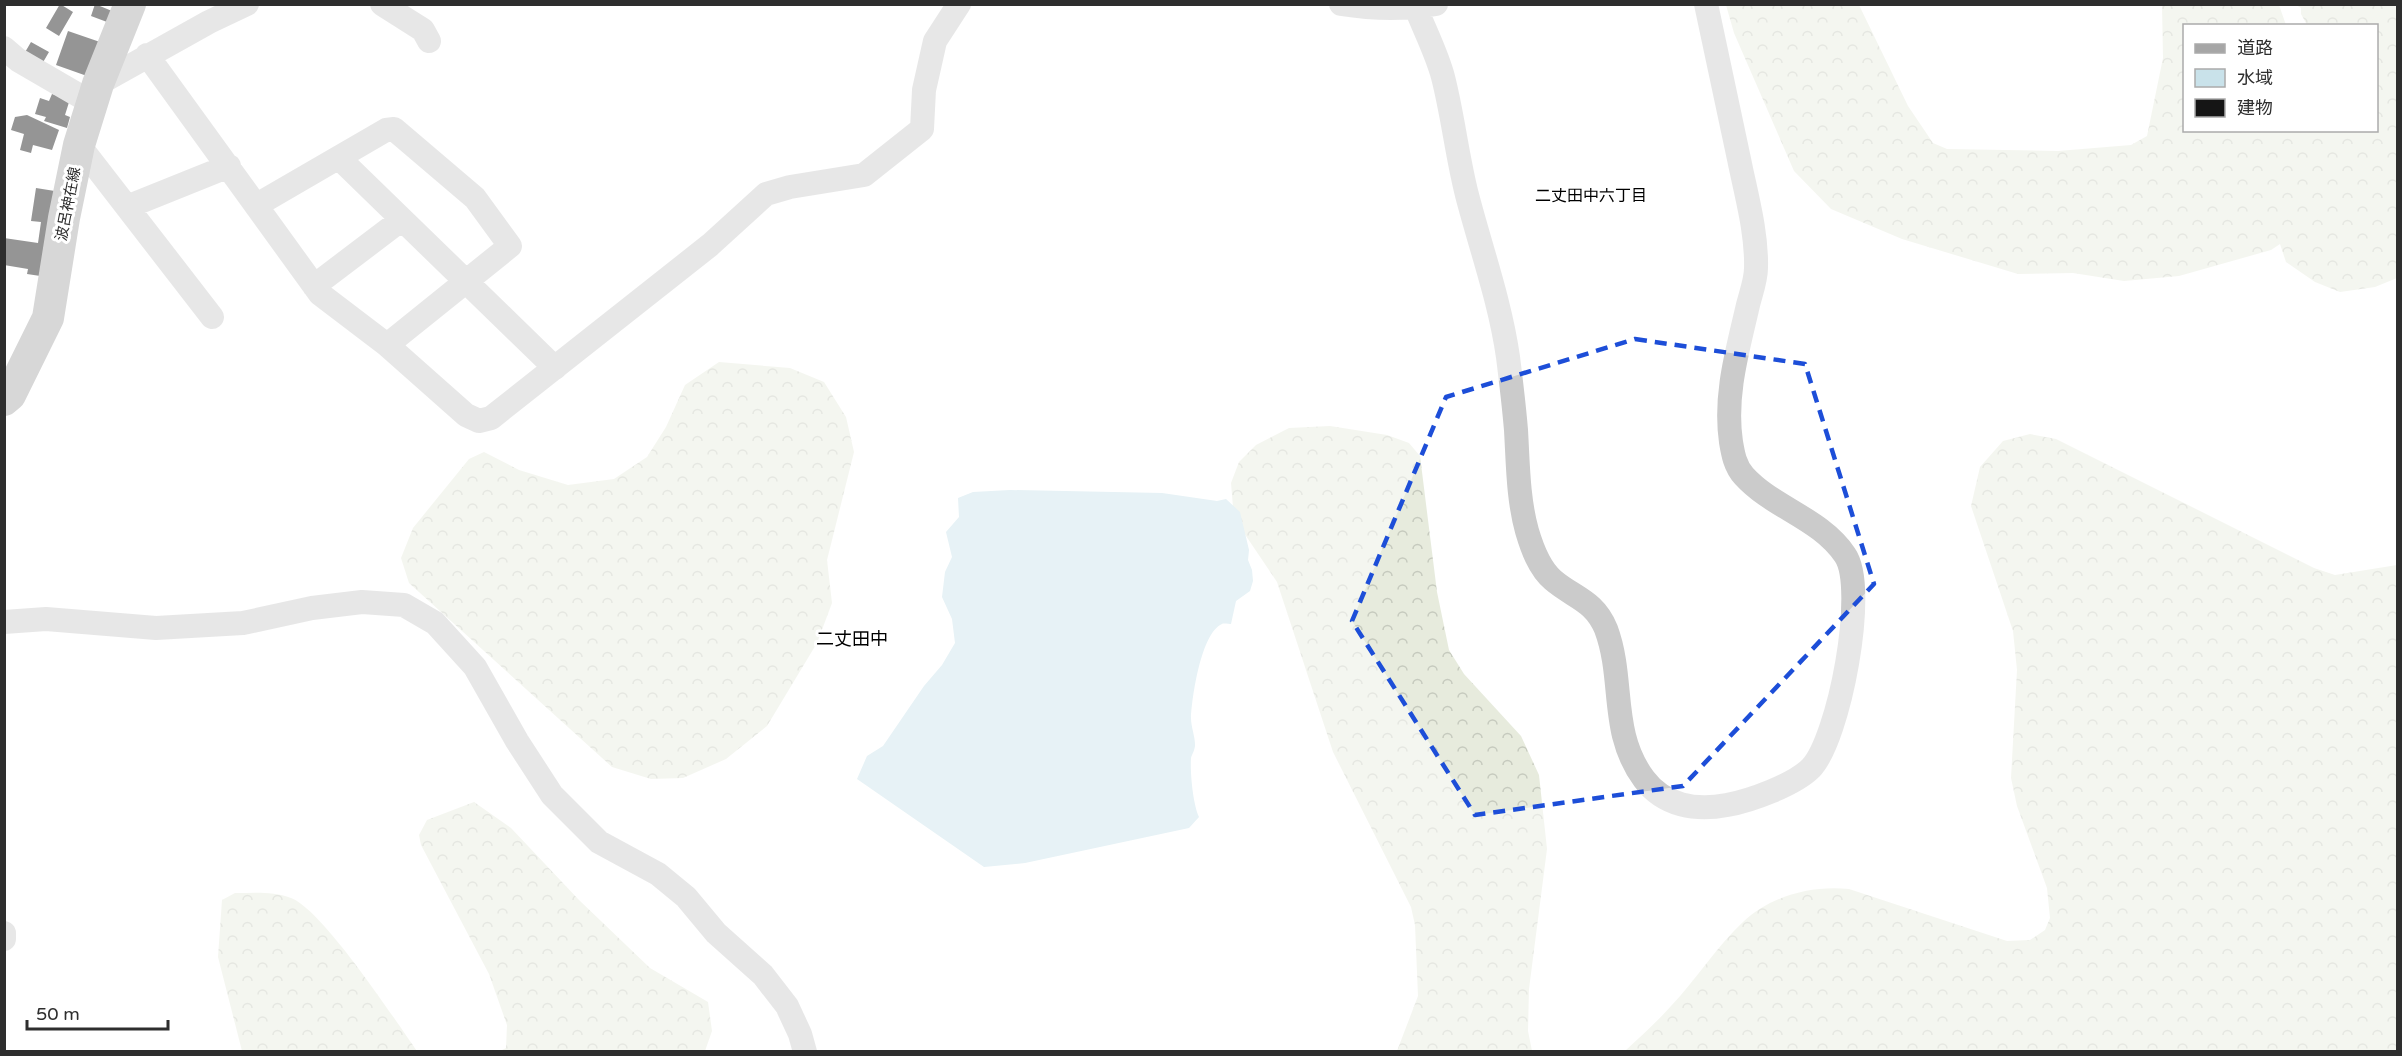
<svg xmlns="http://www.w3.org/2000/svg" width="2402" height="1056" viewBox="0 0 2402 1056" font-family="'Varela Round','Noto Sans JP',sans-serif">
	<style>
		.forest { fill: url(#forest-crowns) }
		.water { fill: #c9e2ea }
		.building { fill: #151515 }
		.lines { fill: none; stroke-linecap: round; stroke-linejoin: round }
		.minor { stroke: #cbcbcb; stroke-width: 24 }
		.major { stroke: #a6a6a6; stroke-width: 32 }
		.marked { fill: none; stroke: #1d4ed8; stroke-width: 4.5; stroke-dasharray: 12 8; stroke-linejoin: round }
		.labels { text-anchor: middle; stroke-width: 6; stroke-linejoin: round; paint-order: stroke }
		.street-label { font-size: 15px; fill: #2e2e2e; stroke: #fff }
		.neighbourhood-label { font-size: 16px; fill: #000; stroke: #fff }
		.quarter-label { font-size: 18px; fill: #000; stroke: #fff }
	</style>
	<defs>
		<pattern id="forest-crowns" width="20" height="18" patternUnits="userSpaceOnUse" patternTransform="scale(1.5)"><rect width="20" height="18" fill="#e7ebdd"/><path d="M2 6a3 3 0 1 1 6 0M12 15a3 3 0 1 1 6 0" fill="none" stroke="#c6cabe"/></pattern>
	</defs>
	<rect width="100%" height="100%" fill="#fff"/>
	<!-- forest -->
	<path class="forest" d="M1726 5H1859L1908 106 1933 143 1947 149 2058 151 2131 145 2147 136 2163 58 2162 5H2279L2286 25 2184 26V130H2376V26L2307 25 2301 14V8L2296 5H2397V278L2375 287 2340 292 2315 282 2286 262 2280 244 2271 250 2179 276 2124 281 2073 273 2018 274 1902 239 1831 209 1794 171 1734 33Z
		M719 362 790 368 824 382 846 417 854 452 827 560 832 603 817 643 767 726 726 759 683 778 651 779 612 767 409 583 401 558 413 528 469 459 484 452 519 470 568 485 614 479 647 457 666 427 685 385Z
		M1330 426 1387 435 1409 443 1420 456 1437 592 1449 650 1464 674 1521 736 1539 775 1547 849 1529 989 1528 1031 1532 1051H1397L1418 996 1415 925 1411 907 1333 752 1277 582 1244 533 1233 507 1231 483 1239 462 1256 445 1289 428Z
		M2030 434 2056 439 2314 568 2335 575 2397 565V1051H1625C1640 1037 1657 1022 1671 1006 1695 981 1718 945 1743 922 1771 896 1811 885 1849 889L2007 941 2030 940 2045 930 2050 918 2047 888 2017 806 2011 778 2017 670 2013 631 1971 506 1980 467 2003 441Z
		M474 802 511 828 579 900 650 968 708 1002 712 1031 705 1051H500L506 1048 507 1025 489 974 421 845 419 835 427 820Z
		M235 893C254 893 273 891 291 898 323 910 395 1020 417 1051H242L218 957 222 900Z"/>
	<!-- water -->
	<path class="water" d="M1010 490 1162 493 1217 501 1226 499 1240 512 1249 550 1248 560 1252 570 1253 581 1250 591 1236 601 1231 624C1230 624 1223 623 1222 624 1201 633 1192 697 1191 718 1191 727 1195 736 1195 745 1195 750 1192 754 1191 758 1190 773 1193 804 1199 817L1189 828 1025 863 984 867 857 779 867 756 883 746 924 686 942 665 955 643 952 619 942 597 945 572 952 557 946 532 959 517 958 498 973 492Z"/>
	<!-- building -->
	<path class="building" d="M60 4 73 12 59 36 46 28Z
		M95 4 112 11 107 22 91 16Z
		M68 31 100 42 87 76 56 65Z
		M31 42 49 52 42 64 24 54Z
		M52 94 70 99 65 115 70 117 67 128 44 121 46 117 35 114 40 98 49 101Z
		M27 115 59 130 52 150 33 145 31 153 20 150 24 134 11 130 15 117Z
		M36 188 61 192 47 277 27 274 28 269 4 265V238L38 243 41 222 31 221Z"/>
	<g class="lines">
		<!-- minor -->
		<path class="minor" d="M382 4 423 30 429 41
			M1341 4C1373 9 1404 10 1436 4
			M1416 8C1425 31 1437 54 1443 77 1453 116 1457 156 1467 195 1481 249 1500 301 1508 357 1511 381 1514 406 1516 430 1518 464 1518 499 1527 531 1532 548 1539 568 1553 580 1574 598 1594 600 1606 629 1625 680 1609 732 1644 779 1664 806 1696 811 1727 805 1750 801 1794 785 1811 768 1839 739 1868 588 1845 555 1820 518 1773 508 1744 476 1735 466 1733 454 1731 442 1724 395 1738 349 1748 305 1751 293 1756 280 1756 268 1757 232 1746 194 1739 159 1728 107 1717 56 1706 4
			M4 48 18 60 92 103
			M147 55 320 294 387 345 466 415 479 421 491 418 710 245 766 194 790 187 864 175 922 129 924 90 935 41 959 4
			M98 84 209 22 247 4
			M79 145 212 317
			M339 158 555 368
			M257 205 386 130 394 129 475 198 510 246 387 345
			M127 207 229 166
			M314 286 401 220
			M4 622 46 619 156 628 243 623 312 608 362 602 404 605 435 623 475 667 517 741 552 795 599 842 658 874 686 897 716 933 763 975 787 1006 800 1034 805 1052
			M4 933V939"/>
		<!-- major -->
		<path class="major" d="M4 400 10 395 48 318 64 218 79 145 98 84 130 4"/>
	</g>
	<!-- marked area -->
	<path d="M0 0H2402V1056H0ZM1635 339 1805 364 1874 584 1683 786 1475 815 1352 621 1446 397Z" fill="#fff" fill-opacity=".55" fill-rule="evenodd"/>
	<path class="marked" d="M1635 339 1805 364 1874 584 1683 786 1475 815 1352 621 1446 397Z"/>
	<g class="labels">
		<!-- street labels -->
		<g class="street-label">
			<text transform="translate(68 204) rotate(-79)" y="5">波呂神在線</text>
		</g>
		<!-- neighbourhood labels -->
		<g class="neighbourhood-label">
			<text x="1591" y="201">二丈田中六丁目</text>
		</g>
		<!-- quarter labels -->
		<g class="quarter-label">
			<text x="852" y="645">二丈田中</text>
		</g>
	</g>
	<!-- border -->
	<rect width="2402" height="1056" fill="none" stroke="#2e2e2e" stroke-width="12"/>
	<!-- legend -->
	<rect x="2183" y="24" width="195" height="108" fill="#ffffff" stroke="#ababab" stroke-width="1.5"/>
	<rect x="2195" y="44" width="30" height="9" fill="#a6a6a6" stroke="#ababab" stroke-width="1.5"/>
	<text x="2237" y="54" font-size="18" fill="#2e2e2e">道路</text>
	<rect x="2195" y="69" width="30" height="18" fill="#c9e2ea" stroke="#ababab" stroke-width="1.5"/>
	<text x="2237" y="84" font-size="18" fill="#2e2e2e">水域</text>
	<rect x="2195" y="99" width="30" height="18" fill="#151515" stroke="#ababab" stroke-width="1.5"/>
	<text x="2237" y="114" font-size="18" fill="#2e2e2e">建物</text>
	<!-- scale -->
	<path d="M27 1020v9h141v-9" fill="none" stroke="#2e2e2e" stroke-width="3"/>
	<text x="36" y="1020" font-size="18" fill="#2e2e2e" stroke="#ffffff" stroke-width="4.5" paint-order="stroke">50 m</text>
</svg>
